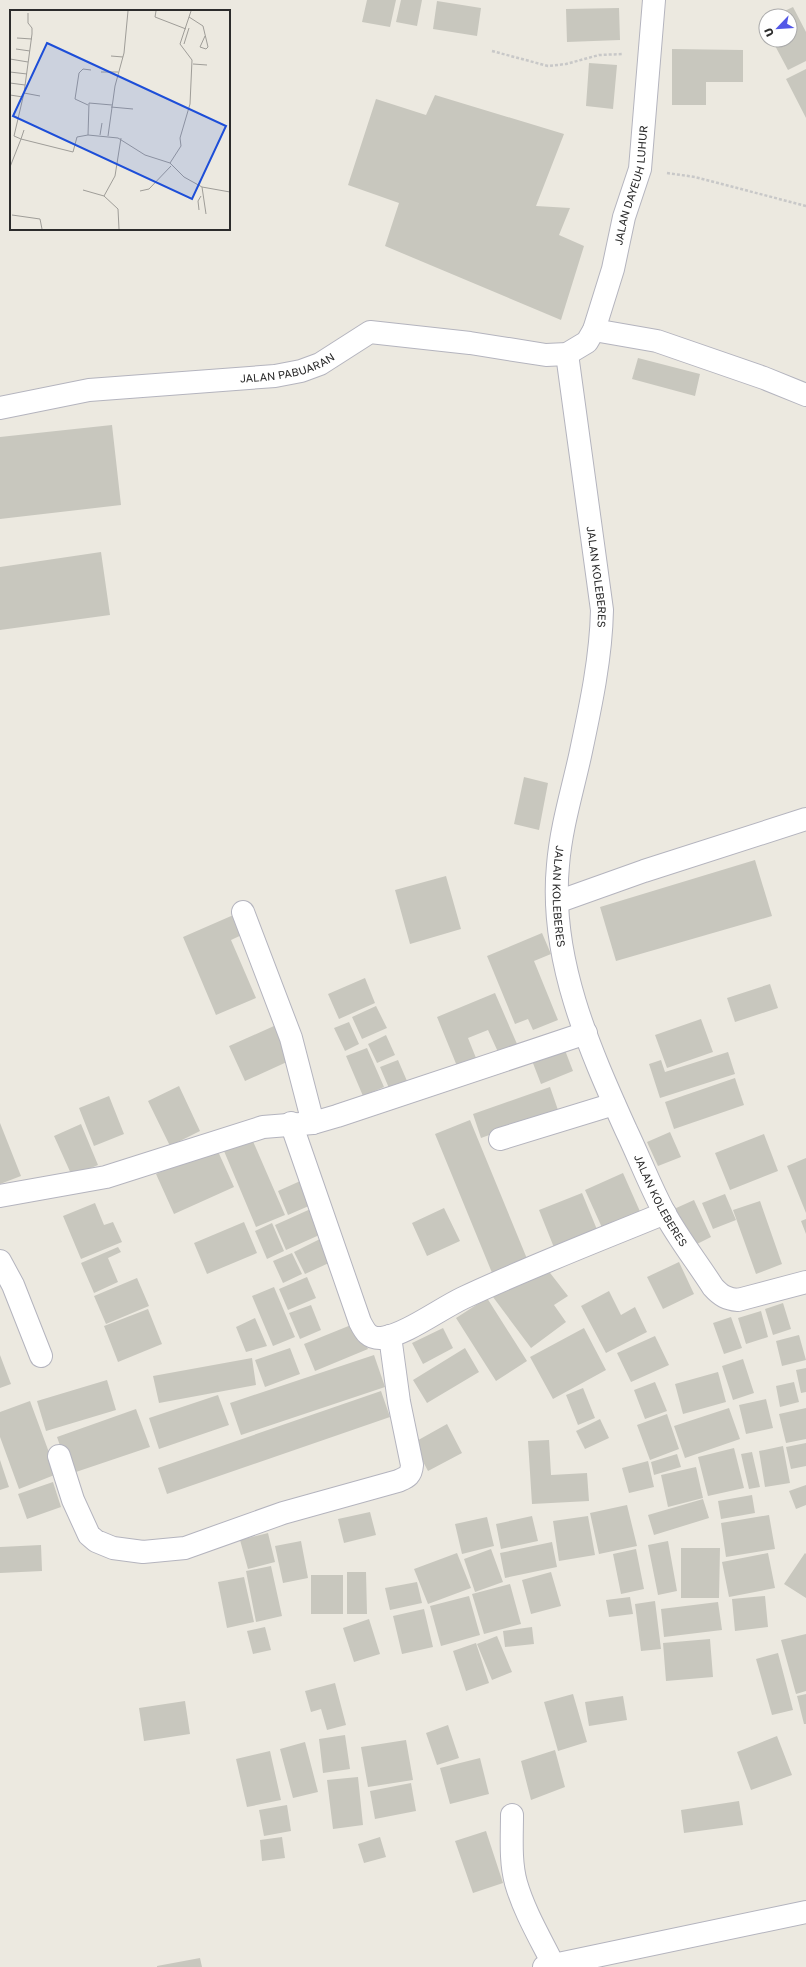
<svg xmlns="http://www.w3.org/2000/svg" width="806" height="1967" viewBox="0 0 806 1967" font-family="'Golos Text',sans-serif">
	<style>
		.building { fill: #c8c7be }
		.lines { fill: none; stroke-linecap: round; stroke-linejoin: round }
		.street-casing { stroke: #b4b4be; stroke-width: 24 }
		.secondary-casing { stroke: #b4b4be; stroke-width: 24 }
		.path { stroke: #c8c8c8; stroke-width: 2.5; stroke-dasharray: 3 2; stroke-linecap: butt }
		.street { stroke: #fff; stroke-width: 22 }
		.secondary { stroke: #fff; stroke-width: 22 }
		.labels { text-anchor: middle; stroke-width: 3; stroke-linejoin: round; paint-order: stroke }
		.street-label { font-size: 11px; fill: #2c2c2c; stroke: #fff }
		.inset-road { fill: none; stroke: #9f9d98; stroke-width: 1 }
		.view { fill: #1d4ed8; fill-opacity: 0.15; stroke: #1d4ed8; stroke-width: 2 }
		.inset-edge { fill: none; stroke: #2c2c2c; stroke-width: 2 }
	</style>
	<rect width="100%" height="100%" fill="#ece9e0"/>
	<!-- building -->
	<path class="building" d="M367 0H396L390 27 362 22Z
		M401 0H422L417 26 396 22Z
		M437 1 481 8 477 36 433 29Z
		M793 7 806 32V61L788 70 772 40H790V16H774Z
		M619 8 620 40 567 42 566 9Z
		M672 49 743 50V82H706V105H672Z
		M589 63 617 65 613 109 586 106Z
		M806 69V118L786 79Z
		M435 95 564 134 536 206 570 208 559 235 584 246 561 320 385 246 399 203 348 185 376 99 426 115Z
		M638 358 700 374 695 396 632 379Z
		M112 425 121 505 0 519V437Z
		M101 552 110 615 0 630V567Z
		M524 777 548 783 539 830 514 824Z
		M755 860 772 916 616 961 600 907Z
		M446 876 461 929 410 944 395 890Z
		M238 913 246 933 231 940 256 998 216 1015 183 937Z
		M542 933 551 954 534 961 558 1020 533 1030 528 1019 515 1024 487 956Z
		M365 978 375 1003 339 1019 328 994Z
		M770 984 778 1008 735 1022 727 998Z
		M495 993 517 1044 498 1052 488 1030 468 1038 478 1063 459 1071 437 1017Z
		M376 1006 387 1028 362 1039 352 1017Z
		M701 1019 713 1052 667 1068 655 1035Z
		M349 1022 359 1044 345 1051 334 1028Z
		M274 1026 289 1061 245 1081 229 1046Z
		M386 1035 395 1055 377 1063 368 1044Z
		M563 1045 573 1071 541 1084 531 1058Z
		M367 1048 384 1087 363 1096 346 1056Z
		M728 1052 735 1074 660 1098 649 1064 661 1060 665 1072Z
		M398 1060 407 1081 389 1088 380 1067Z
		M735 1078 744 1105 674 1129 665 1102Z
		M179 1086 200 1131 170 1146 148 1101Z
		M550 1087 558 1110 481 1138 473 1114Z
		M109 1096 124 1134 94 1146 79 1108Z
		M470 1120 530 1266 495 1280 435 1134Z
		M0 1123 21 1176 0 1184Z
		M81 1124 98 1165 72 1176 54 1136Z
		M670 1132 681 1157 658 1166 647 1142Z
		M764 1134 778 1171 730 1190 715 1153Z
		M252 1139 285 1215 256 1227 224 1151Z
		M216 1147 234 1187 174 1214 156 1174Z
		M806 1158V1213L787 1166Z
		M623 1173 642 1216 604 1232 585 1190Z
		M307 1178 318 1202 288 1215 278 1191Z
		M582 1193 598 1232 555 1250 539 1210Z
		M725 1194 736 1220 713 1229 702 1203Z
		M694 1200 711 1237 691 1247 674 1209Z
		M760 1201 782 1264 756 1274 733 1210Z
		M95 1203 104 1225 113 1222 122 1242 81 1259 63 1216Z
		M315 1207 326 1232 286 1250 275 1225Z
		M444 1208 460 1241 427 1256 412 1223Z
		M806 1219V1234L801 1221Z
		M244 1222 257 1253 207 1274 194 1243Z
		M272 1223 284 1251 267 1259 255 1231Z
		M320 1239 331 1262 305 1274 294 1252Z
		M118 1247 121 1252 108 1258 118 1282 94 1293 81 1263Z
		M292 1253 302 1274 283 1283 273 1261Z
		M679 1262 694 1294 663 1309 647 1277Z
		M547 1269 568 1296 554 1305 566 1322 531 1348 493 1297 526 1272 532 1280Z
		M307 1277 316 1298 288 1310 279 1289Z
		M137 1278 149 1306 106 1324 94 1296Z
		M274 1287 295 1337 273 1346 252 1296Z
		M609 1291 621 1315 635 1307 647 1332 606 1353 581 1306Z
		M487 1298 527 1361 496 1381 456 1318Z
		M783 1303 791 1329 773 1335 765 1309Z
		M311 1305 321 1330 300 1339 289 1313Z
		M148 1309 162 1344 118 1362 104 1326Z
		M761 1311 768 1337 746 1344 738 1318Z
		M731 1317 742 1348 724 1354 713 1323Z
		M255 1318 267 1346 246 1352 236 1327Z
		M356 1323 368 1349 315 1371 304 1344Z
		M443 1328 453 1348 423 1364 412 1343Z
		M584 1328 606 1370 553 1399 530 1357Z
		M799 1335 806 1360 782 1366 776 1341Z
		M655 1336 669 1365 631 1382 617 1353Z
		M290 1348 300 1374 265 1387 255 1360Z
		M465 1348 479 1372 427 1403 413 1380Z
		M0 1355 11 1384 0 1388Z
		M374 1355 385 1387 241 1435 230 1403Z
		M252 1358 256 1385 159 1403 153 1376Z
		M743 1359 754 1393 733 1400 722 1366Z
		M806 1368V1392L801 1393 796 1370Z
		M718 1372 726 1402 683 1414 675 1384Z
		M107 1380 116 1410 46 1431 37 1401Z
		M655 1382 667 1411 645 1419 634 1390Z
		M794 1382 799 1402 780 1407 776 1386Z
		M583 1388 595 1418 578 1425 566 1395Z
		M381 1391 390 1417 167 1494 158 1468Z
		M218 1395 229 1425 159 1449 149 1418Z
		M766 1399 773 1428 746 1434 739 1405Z
		M30 1401 57 1474 19 1489 0 1437V1412Z
		M729 1408 740 1439 685 1458 674 1426Z
		M806 1408V1439L786 1443 779 1414Z
		M136 1409 150 1447 70 1474 57 1437Z
		M667 1414 679 1449 650 1460 637 1425Z
		M600 1419 609 1438 585 1449 576 1431Z
		M447 1424 462 1453 428 1471 413 1443Z
		M549 1440 551 1475 587 1473 589 1501 532 1504 528 1441Z
		M806 1443V1466L791 1469 786 1447Z
		M783 1446 790 1483 765 1487 759 1451Z
		M734 1448 744 1488 708 1496 698 1457Z
		M752 1452 760 1487 749 1489 741 1454Z
		M677 1454 681 1467 654 1475 651 1462Z
		M0 1460 9 1487 0 1490Z
		M648 1461 654 1487 629 1493 622 1468Z
		M696 1467 703 1498 668 1507 661 1475Z
		M53 1482 61 1507 27 1519 18 1494Z
		M806 1485V1505L796 1509 789 1491Z
		M752 1495 755 1513 721 1519 718 1501Z
		M703 1499 709 1518 654 1535 648 1515Z
		M627 1505 637 1546 599 1554 590 1513Z
		M370 1512 376 1535 344 1543 338 1519Z
		M769 1515 775 1549 726 1557 721 1523Z
		M532 1516 538 1541 501 1549 496 1524Z
		M588 1516 595 1555 559 1561 553 1521Z
		M487 1517 494 1546 462 1554 455 1524Z
		M268 1533 275 1562 248 1569 240 1540Z
		M301 1541 308 1578 283 1583 275 1546Z
		M668 1541 677 1591 658 1595 648 1545Z
		M552 1542 557 1567 505 1578 500 1553Z
		M41 1545 42 1571 0 1573V1547Z
		M681 1548H720L719 1598H681Z
		M491 1549 503 1582 475 1592 464 1559Z
		M636 1549 644 1589 621 1594 613 1554Z
		M457 1553 471 1588 428 1604 414 1569Z
		M768 1553 775 1588 729 1597 722 1562Z
		M805 1553 806 1554V1598L784 1584Z
		M271 1566 282 1616 256 1622 246 1571Z
		M347 1572H366L367 1614H347Z
		M551 1572 561 1606 531 1614 522 1580Z
		M311 1575H343V1614H311Z
		M244 1577 254 1622 227 1628 218 1582Z
		M417 1582 422 1603 390 1610 385 1588Z
		M510 1584 521 1624 484 1634 472 1594Z
		M469 1596 480 1635 441 1646 430 1606Z
		M765 1596 768 1627 735 1631 732 1599Z
		M630 1597 633 1614 609 1617 606 1600Z
		M655 1601 661 1649 641 1651 635 1604Z
		M718 1602 722 1630 664 1637 661 1609Z
		M424 1609 433 1647 402 1654 393 1616Z
		M369 1619 380 1654 354 1662 343 1628Z
		M265 1627 271 1650 253 1654 247 1631Z
		M532 1627 534 1644 505 1647 503 1631Z
		M806 1634V1691L796 1694 781 1640Z
		M497 1636 512 1672 492 1680 477 1644Z
		M710 1639 713 1677 666 1681 663 1643Z
		M476 1643 489 1683 466 1691 453 1651Z
		M778 1653 793 1710 772 1715 756 1659Z
		M335 1683 346 1725 327 1730 321 1709 311 1712 305 1691Z
		M573 1694 587 1742 558 1751 544 1702Z
		M806 1694V1724H804L797 1696Z
		M623 1696 627 1720 589 1726 585 1702Z
		M185 1701 190 1734 144 1741 139 1708Z
		M448 1725 459 1758 437 1765 426 1733Z
		M345 1735 350 1769 323 1773 319 1739Z
		M777 1736 792 1775 751 1790 737 1752Z
		M406 1740 413 1780 368 1787 361 1747Z
		M305 1742 318 1792 293 1798 280 1749Z
		M555 1750 565 1787 531 1800 521 1761Z
		M270 1751 281 1800 247 1807 236 1759Z
		M480 1758 489 1794 450 1804 440 1768Z
		M358 1777 363 1825 333 1829 327 1780Z
		M411 1783 416 1811 375 1819 370 1791Z
		M739 1801 743 1825 684 1833 681 1810Z
		M287 1805 291 1831 264 1836 259 1810Z
		M486 1831 503 1883 473 1893 455 1841Z
		M282 1837 285 1858 262 1861 260 1840Z
		M380 1837 386 1857 364 1863 358 1844Z
		M200 1958 202 1967H157V1966Z"/>
	<g class="lines">
		<defs>
			<g id="street">
				<path d="M594 330 657 341 764 378 806 395"/>
				<path id="s1" d="M567 354 602 610C601 659 590 709 580 756 572 792 561 828 558 865 549 958 589 1048 626 1130 639 1157 650 1186 664 1212 678 1238 697 1262 713 1287 721 1296 727 1299 738 1300L806 1282"/>
				<path d="M557 902 644 871 806 819"/>
				<path d="M243 912 291 1038 313 1123"/>
				<path d="M291 1123 360 1322C365 1332 369 1339 382 1338 405 1335 440 1309 463 1298 529 1267 597 1241 665 1213"/>
				<path d="M500 1139 614 1104"/>
				<path d="M0 1196 106 1177 263 1127 313 1123 337 1116 586 1033"/>
				<path d="M0 1261 13 1285 41 1356"/>
				<path d="M59 1456 73 1500 89 1535 96 1541 113 1548 143 1552 185 1548 283 1513 398 1481C407 1477 411 1476 412 1465L399 1402 390 1336"/>
				<path d="M512 1815C512 1837 510 1861 516 1883 524 1911 540 1938 553 1964"/>
				<path d="M544 1967 806 1912"/>
			</g>
			<g id="secondary">
				<path id="s2" d="M0 408 89 390 275 376 301 371 320 364 370 332 470 343 546 355 567 354 587 342 594 330 613 269 624 217 640 169 654 0"/>
			</g>
		</defs>
		<!-- street casing -->
		<use href="#street" class="street-casing"/>
		<!-- secondary casing -->
		<use href="#secondary" class="secondary-casing"/>
		<!-- path -->
		<path class="path" d="M492 51 548 66 566 64 599 55 623 54
			M667 173 695 177 806 206"/>
		<!-- street -->
		<use href="#street" class="street"/>
		<!-- secondary -->
		<use href="#secondary" class="secondary"/>
	</g>
	<g class="labels">
		<!-- street labels -->
		<g class="street-label">
			<text dy="4" stroke="none"><textPath href="#s2" startOffset="769">JALAN DAYEUH LUHUR</textPath></text>
			<text dy="4" stroke="none"><textPath href="#s2" startOffset="291">JALAN PABUARAN</textPath></text>
			<text dy="4" stroke="none"><textPath href="#s1" startOffset="225">JALAN KOLEBERES</textPath></text>
			<text dy="4" stroke="none"><textPath href="#s1" startOffset="549">JALAN KOLEBERES</textPath></text>
			<text dy="4" stroke="none"><textPath href="#s1" startOffset="873">JALAN KOLEBERES</textPath></text>
		</g>
	</g>
	<!-- overview -->
	<g transform="translate(10 10)">
		<rect width="220" height="220" fill="#ece9e0"/>
		<path class="inset-road" d="M146 1 145 7 176 19M179 7 193 16 198 37 196 39 190 37 195 26M7 28 22 29M174 34 179 18M6 39 20 41M101 46 113 47M0 49 18 52M183 54 197 55M0 62 17 64M91 62H108M0 73 15 75M14 83 30 86M0 85 13 87M78 95 65 89 69 63 73 59 81 60M101 97 123 99M14 120 11 129 4 126 14 83 22 24V18L18 13V3M78 125 79 93 102 95M90 125 92 113M98 126 105 76 114 43 118 1M160 153 171 136 170 128 180 94 182 50 170 34 181 1M160 153 174 167 192 177 220 182M0 157 11 129 63 142 67 127 78 125 108 128 135 145 160 153M192 177 196 204M73 180 94 186 108 199 109 219M130 181 139 179 161 156M94 186 105 166 111 128M189 200 188 191 191 186M2 205 30 209 32 219"/>
		<path class="view" d="M37 33 216 116 182 189 3 106Z"/>
		<rect width="220" height="220" class="inset-edge"/>
	</g>
	<!-- north arrow -->
	<g transform="translate(778 28) rotate(245)"><circle r="19" fill="#ffffff" stroke="#ababab"/>
	<path d="M0-3L7 15L0 10L-7 15Z" fill="#5358e7"/>
	<text y="-6" font-size="11" font-weight="bold" text-anchor="middle" fill="#2c2c2c">U</text>
	</g>
</svg>
